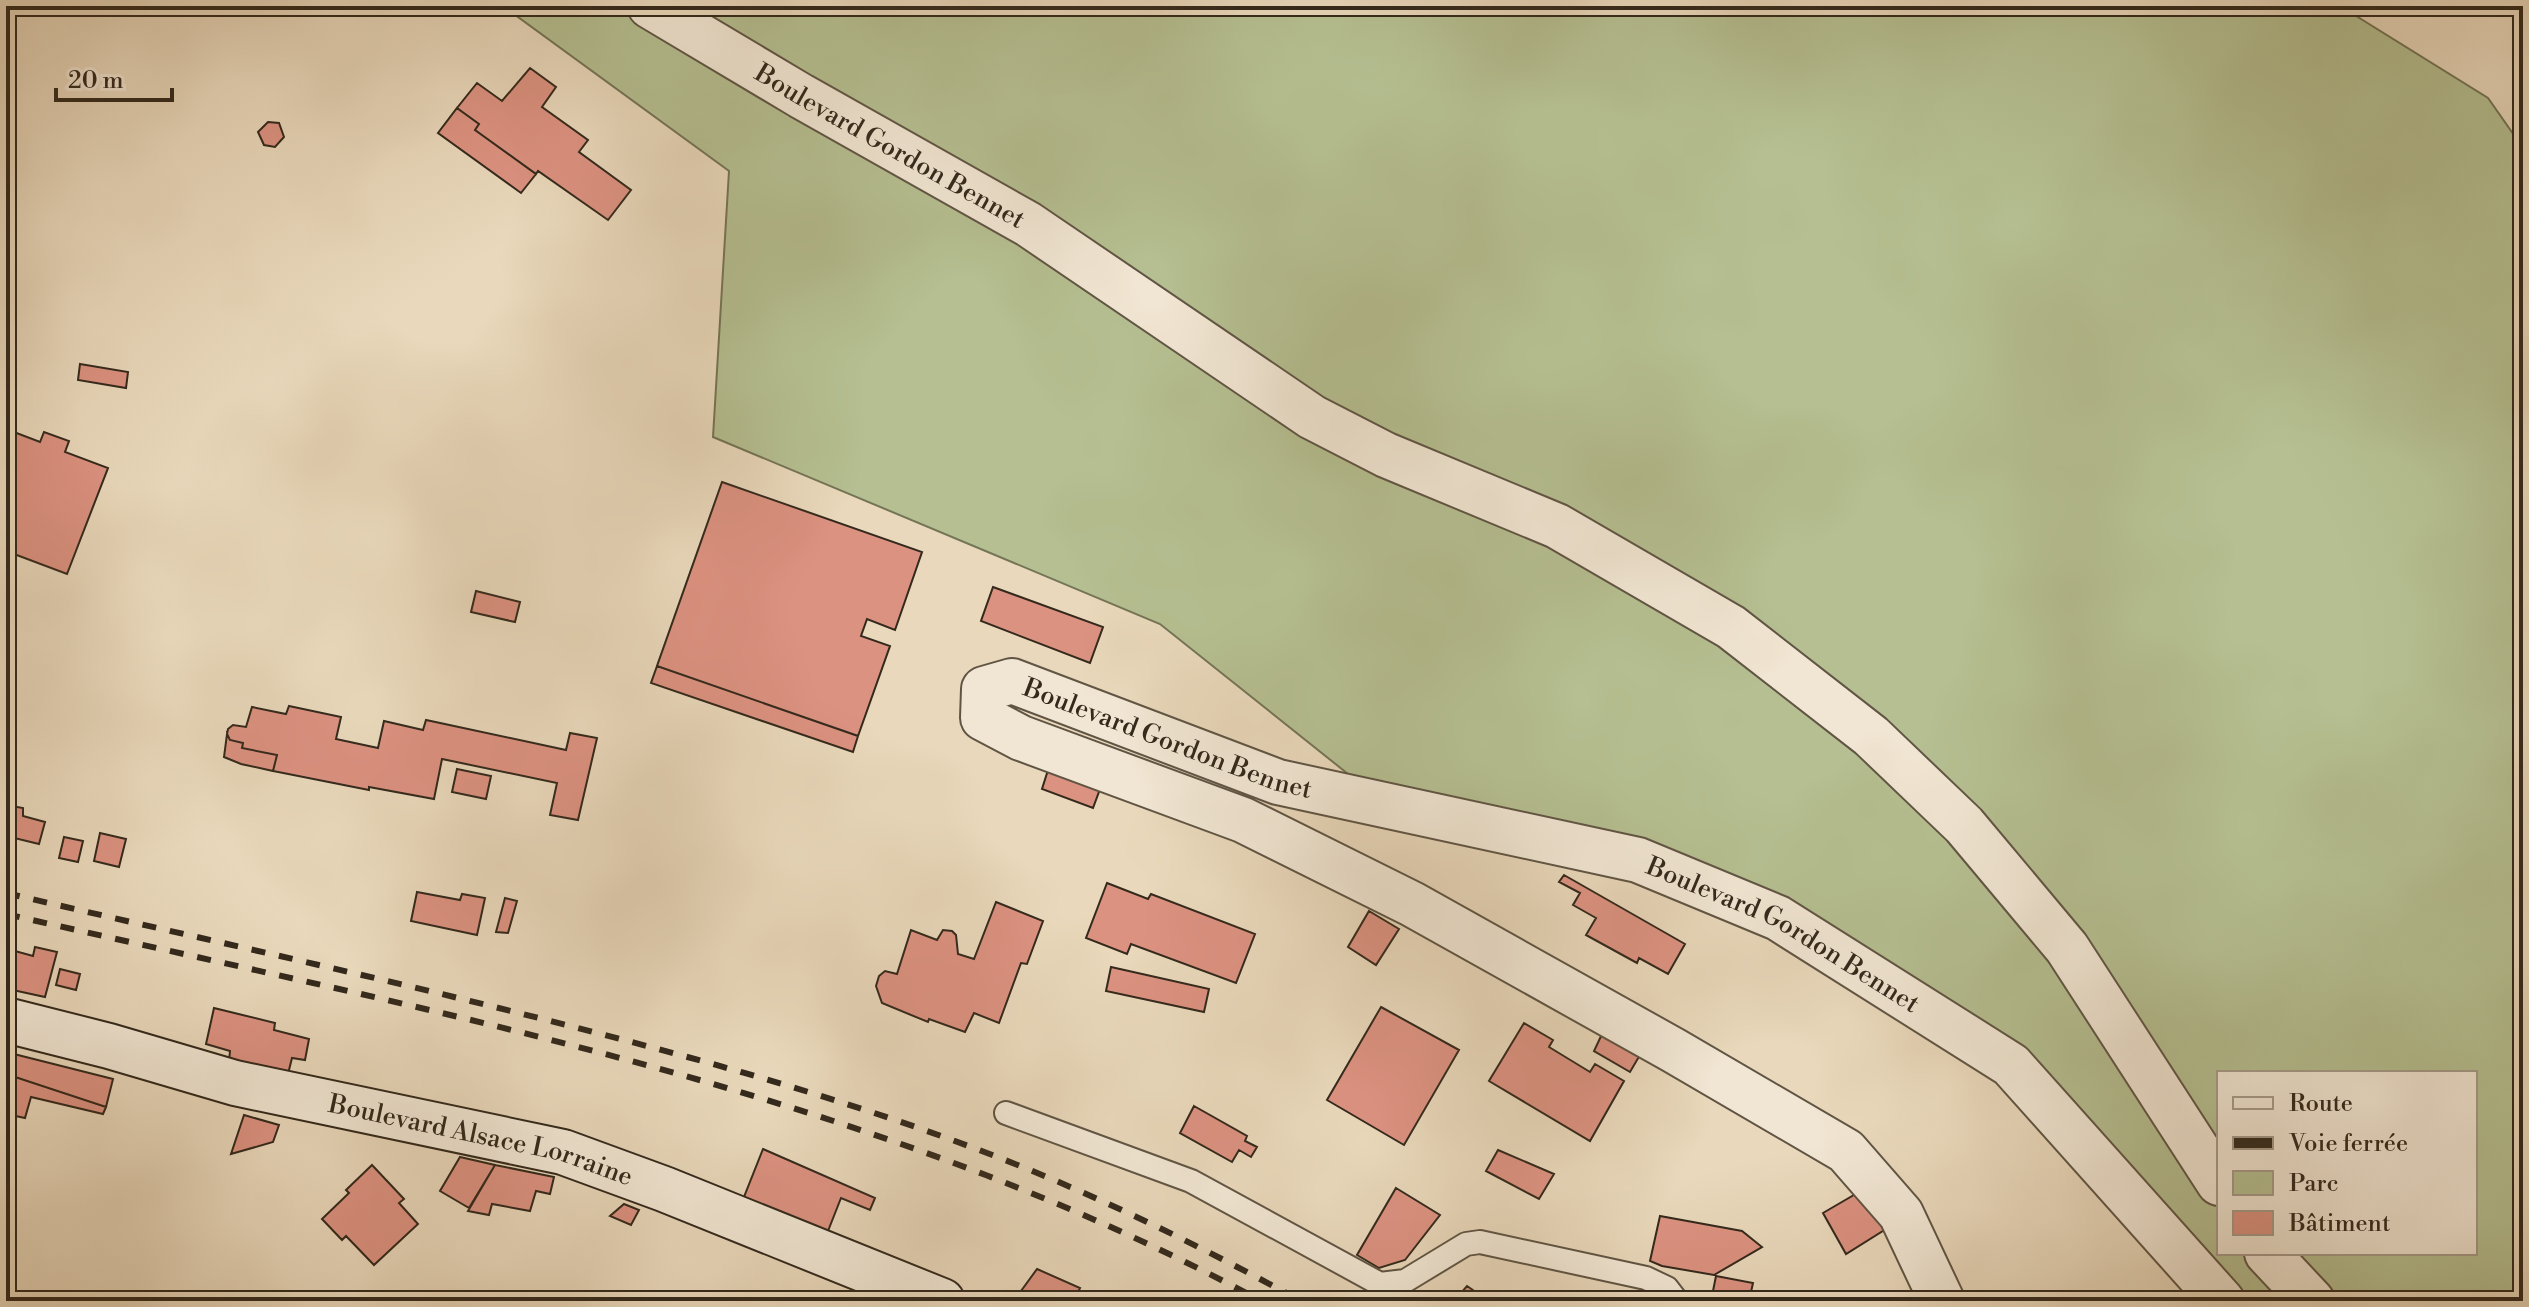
<svg xmlns="http://www.w3.org/2000/svg" width="2529" height="1307" viewBox="0 0 2529 1307" font-family="'Libre Bodoni',serif">
	<style>
		.green { fill: #b5bf91; stroke: #747456; stroke-width: 2; fill-rule: evenodd }
		.building { fill: #dc9281; stroke: #33291c; stroke-width: 2 }
		.lines { fill: none; stroke-linecap: round; stroke-linejoin: round }
		.service-casing { stroke: #605544; stroke-width: 26 }
		.minor-casing { stroke: #605544; stroke-width: 48 }
		.secondary-casing { stroke: #33291c; stroke-width: 48 }
		.service { stroke: #f1e6d3; stroke-width: 22 }
		.minor { stroke: #f1e6d3; stroke-width: 44 }
		.secondary { stroke: #f1e6d3; stroke-width: 44 }
		.rail { stroke: #33291c; stroke-width: 6; stroke-dasharray: 14 14; stroke-linecap: butt }
		.labels { text-anchor: middle; stroke-width: 6; stroke-linejoin: round; paint-order: stroke }
		.street-label { font-size: 26px; fill: #33291c; stroke: #f1e6d3 }
	</style>
	<rect width="100%" height="100%" fill="#e9d8bb"/>
	<filter id="stains"><feTurbulence type="fractalNoise" baseFrequency=".0025" numOctaves="4"/><feColorMatrix values="0 0 0 0 .2 0 0 0 0 .09 0 0 0 0 .02 0 0 0 .5 -.17"/></filter>
	<radialGradient id="worn" r=".72"><stop offset=".6" stop-color="#630" stop-opacity="0"/><stop offset="1" stop-color="#630" stop-opacity=".3"/></radialGradient>
	<!-- green -->
	<path class="green" d="M503 6H2340L2488 98 2523 148V1301H2210L1993 1066 1771 930 1608 866 1417 829 1160 624 713 437 729 171ZM2219 1073H2475V1253H2219Z"/>
	<!-- building -->
	<path class="building" d="M530 68 556 87 542 107 588 140 579 152 631 190 608 220 538 171 536 174 475 130 479 124 457 108 477 83 502 101Z
		M457 108 479 124 475 130 536 174 521 193 438 133Z
		M268 122 279 123 284 137 275 147 264 145 258 132Z
		M80 364 128 372 126 388 78 380Z
		M6 429 40 442 44 432 69 441 65 452 108 468 67 574 6 551Z
		M722 482 922 552 895 630 867 619 861 636 890 646 858 736 657 666Z
		M993 587 1103 627 1090 663 981 621Z
		M476 591 520 602 515 622 471 612Z
		M657 666 858 736 853 752 651 683Z
		M289 706 341 717 336 739 378 748 384 721 423 730 426 720 566 750 570 733 597 738 578 820 550 815 557 783 442 759 434 799 369 787V790L273 771 277 755 242 748 243 743 230 740 227 734 228 729 233 725 246 727 252 707 286 714Z
		M227 734 230 740 243 743 242 748 277 755 273 771 241 764 224 757Z
		M457 769 491 776 486 799 452 792Z
		M1048 770 1100 789 1093 808 1042 789Z
		M6 805 23 808V816L45 822 39 844 6 836Z
		M100 833 126 839 119 867 94 861Z
		M64 837 83 841 78 862 59 858Z
		M1564 875 1685 944 1668 974 1639 958 1637 963 1586 935 1596 918 1573 905 1580 893 1559 882Z
		M1107 883 1148 899 1151 894 1255 934 1236 983 1131 944 1127 954 1086 938Z
		M417 892 460 900 462 894 485 898 477 935 411 921Z
		M505 898 517 901 508 933 496 932Z
		M996 902 1043 921 1027 964 1021 963 999 1023 974 1013 965 1032 929 1019 928 1022 882 1003 876 986 879 976 885 971 897 974 911 930 937 940 943 930 952 931 956 935 958 954 974 959Z
		M1369 911 1399 929 1376 965 1348 947Z
		M35 947 57 952 45 997 8 989 15 951 33 956Z
		M1111 967 1209 989 1204 1012 1106 991Z
		M60 969 80 974 76 990 56 985Z
		M1381 1007 1459 1050 1404 1145 1327 1100Z
		M214 1008 275 1023 274 1030 309 1039 305 1060 292 1058 288 1074 229 1062 230 1051 206 1044Z
		M1524 1023 1553 1040 1549 1047 1590 1072 1595 1064 1624 1081 1590 1141 1489 1081Z
		M1602 1034 1640 1055 1630 1072 1594 1051Z
		M6 1052 113 1079 106 1107 6 1074Z
		M6 1074 106 1107 103 1114 31 1097 25 1118 6 1114Z
		M1194 1106 1247 1136 1245 1141 1257 1147 1251 1157 1239 1150 1232 1162 1180 1133Z
		M244 1115 279 1125 273 1142 231 1154Z
		M763 1149 875 1198 870 1210 841 1198 828 1231 744 1197Z
		M1498 1150 1554 1174 1539 1199 1486 1171Z
		M460 1157 495 1165 469 1208 440 1191Z
		M372 1165 404 1199 399 1203 418 1224 374 1265 346 1236 342 1240 322 1219 349 1193 346 1190Z
		M495 1165 554 1177 550 1194 536 1191 530 1211 492 1204 489 1215 468 1211Z
		M1396 1188 1440 1215 1405 1260 1379 1268 1357 1255Z
		M1859 1192 1886 1229 1846 1254 1823 1213Z
		M624 1204 639 1210 631 1225 610 1216Z
		M1660 1216 1742 1231 1762 1247 1714 1275 1662 1266 1650 1261Z
		M1037 1269 1080 1288 1074 1301H1045L1021 1291Z
		M1716 1276 1753 1283 1749 1301H1711Z
		M1467 1286 1489 1301H1454Z"/>
	<g class="lines">
		<defs>
			<path id="service" d="M1006 1113 1191 1181 1380 1284 1405 1281 1466 1244 1480 1242 1646 1278 1667 1288 1677 1301"/>
			<g id="minor">
				<path id="s1" d="M650 6 801 96 1028 224 1312 417 1386 455 1557 526 1731 627 1871 736 1964 825 2067 948 2219 1183"/>
				<path d="M2267 1253 2312 1301"/>
				<path id="s2" d="M1942 1301 1901 1214 1846 1151 1673 1050 1412 904 1243 820 1021 738 983 718 984 689 1012 681 1278 782 1638 860 1778 918 2011 1065 2222 1301"/>
			</g>
			<g id="secondary">
				<path id="s3" d="M6 1020 109 1046 235 1083 563 1152 664 1189 942 1301"/>
			</g>
		</defs>
		<!-- service casing -->
		<use href="#service" class="service-casing"/>
		<!-- minor casing -->
		<use href="#minor" class="minor-casing"/>
		<!-- secondary casing -->
		<use href="#secondary" class="secondary-casing"/>
		<!-- service -->
		<use href="#service" class="service"/>
		<!-- minor -->
		<use href="#minor" class="minor"/>
		<!-- secondary -->
		<use href="#secondary" class="secondary"/>
		<!-- rail -->
		<path class="rail" d="M6 893C193 937 380 977 566 1025 723 1065 880 1109 1030 1170 1123 1208 1213 1253 1301 1301
			M6 914C432 1012 873 1091 1261 1301"/>
	</g>
	<g class="labels">
		<!-- street labels -->
		<g class="street-label">
			<text dy="9" stroke="none"><textPath href="#s1" startOffset="278">Boulevard Gordon Bennet</textPath></text>
			<text dy="9" stroke="none"><textPath href="#s2" startOffset="1372">Boulevard Gordon Bennet</textPath></text>
			<text dy="9" stroke="none"><textPath href="#s2" startOffset="2022">Boulevard Gordon Bennet</textPath></text>
			<text dy="9" stroke="none"><textPath href="#s3" startOffset="490">Boulevard Alsace Lorraine</textPath></text>
		</g>
	</g>
	<!-- margin -->
	<rect width="2529" height="1307" fill="none" stroke="#e9d8bb" stroke-width="32"/>
	<rect x="8" y="8" width="2513" height="1291" fill="none" stroke="#33291c" stroke-width="4"/>
	<rect x="16" y="16" width="2497" height="1275" fill="none" stroke="#33291c" stroke-width="2"/>
	<!-- legend -->
	<rect x="2217" y="1071" width="260" height="184" fill="#f1e6d3" stroke="#a59a8a" stroke-width="2"/>
	<rect x="2233" y="1097" width="40" height="12" fill="#f1e6d3" stroke="#a59a8a" stroke-width="2"/>
	<text x="2289" y="1111" font-size="24" fill="#33291c">Route</text>
	<rect x="2233" y="1137" width="40" height="12" fill="#33291c" stroke="#a59a8a" stroke-width="2"/>
	<text x="2289" y="1151" font-size="24" fill="#33291c">Voie ferrée</text>
	<rect x="2233" y="1171" width="40" height="24" fill="#b5bf91" stroke="#a59a8a" stroke-width="2"/>
	<text x="2289" y="1191" font-size="24" fill="#33291c">Parc</text>
	<rect x="2233" y="1211" width="40" height="24" fill="#dc9281" stroke="#a59a8a" stroke-width="2"/>
	<text x="2289" y="1231" font-size="24" fill="#33291c">Bâtiment</text>
	<!-- scale -->
	<path d="M56 88v12h116v-12" fill="none" stroke="#33291c" stroke-width="4"/>
	<text x="68" y="88" font-size="24" fill="#33291c" stroke="#f1e6d3" stroke-width="6" paint-order="stroke">20 m</text>
	<rect width="100%" height="100%" filter="url(#stains)"/>
	<rect width="100%" height="100%" fill="url(#worn)"/>
</svg>
